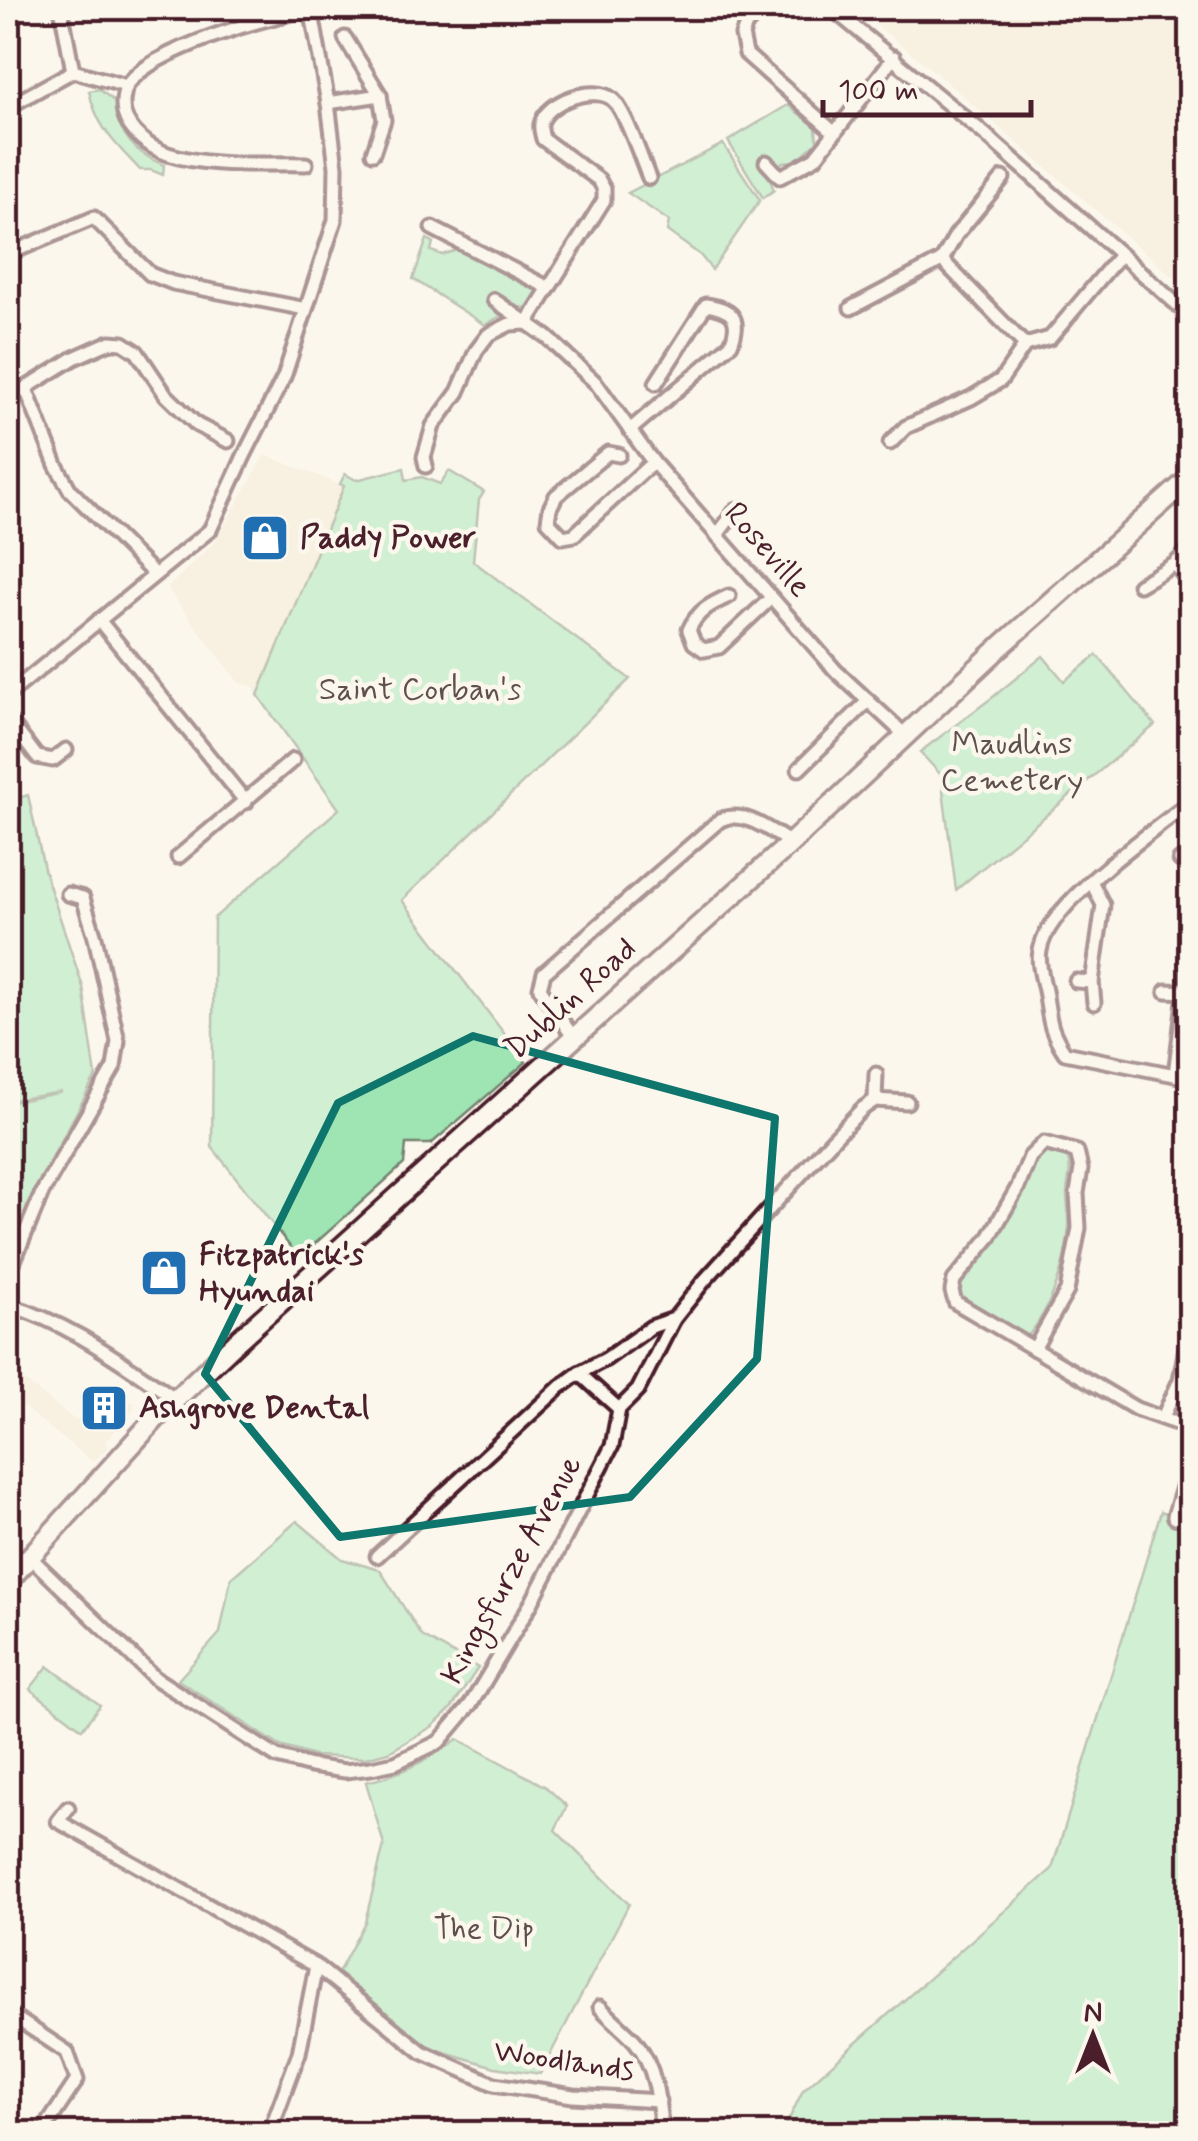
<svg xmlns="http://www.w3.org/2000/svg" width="1198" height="2141" font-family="Mynerve,sans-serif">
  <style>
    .built { fill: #f3e6d1 }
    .green { fill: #9ee5b3; stroke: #74826f; stroke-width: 2.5 }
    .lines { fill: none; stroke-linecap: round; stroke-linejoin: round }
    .minor-casing { stroke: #4a1f2b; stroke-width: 19 }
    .tertiary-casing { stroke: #4a1f2b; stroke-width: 22 }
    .secondary-casing { stroke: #4a1f2b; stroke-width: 25 }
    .minor { stroke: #fbf7ec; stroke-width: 11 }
    .tertiary { stroke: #fbf7ec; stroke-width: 15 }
    .secondary { stroke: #fbf7ec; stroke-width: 18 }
    .marked { fill: none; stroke: #0f766e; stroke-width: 8; stroke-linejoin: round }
    .labels { text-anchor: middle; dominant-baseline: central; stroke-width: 9; stroke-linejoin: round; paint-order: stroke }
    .poi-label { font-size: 32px; font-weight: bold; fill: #4a1f2b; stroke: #fbf7ec; text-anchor: start }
    .street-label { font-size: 32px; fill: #4a1f2b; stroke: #fbf7ec }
    .park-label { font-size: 32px; fill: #5f504d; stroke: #fbf7ec }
  </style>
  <rect width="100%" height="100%" fill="#fbf7ec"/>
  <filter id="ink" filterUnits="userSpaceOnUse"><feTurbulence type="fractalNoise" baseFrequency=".01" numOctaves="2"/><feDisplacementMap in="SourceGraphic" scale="20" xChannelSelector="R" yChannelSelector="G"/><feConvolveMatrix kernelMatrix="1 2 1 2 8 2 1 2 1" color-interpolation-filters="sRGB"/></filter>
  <g filter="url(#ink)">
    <g class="built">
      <path d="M855 8H1190V291L929 67Z"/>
      <path d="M265 455 344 486 258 695 252 686 239 683 167 588 216 541Z"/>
      <path d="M8 1368 76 1421 104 1389 135 1403 132 1412 105 1442 109 1446 93 1462 8 1395Z"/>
    </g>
    <g class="green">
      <path d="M99 89 115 102C118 134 134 153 164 165L163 175 151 170H140C115 143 97 128 89 91Z"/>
      <path d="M788 105 816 127 817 142 796 161 783 162 768 175 774 190 763 198 728 141Z"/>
      <path d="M723 144 760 200 712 270 700 255 667 231 669 221 628 193Z"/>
      <path d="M427 239 433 242 431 251 442 255 460 249 542 291 530 308 517 307 485 325 413 279Z"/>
      <path d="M404 468 406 480 422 477 440 484 449 471 484 492 479 500 473 561 630 679 402 900 526 1062 431 1144H406L404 1164 299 1258 212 1147 214 918 339 809 258 695 344 486 340 484 345 474 356 480Z"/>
      <path d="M1097 655 1155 725 956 890 941 775 920 752 993 697 1043 656 1064 681Z"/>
      <path d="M28 795 45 873 83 987 96 1076 38 1184 8 1255V1103L62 1092 8 1101V801Z"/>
      <path d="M1042 1152 1067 1157C1073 1170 1067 1181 1067 1195 1067 1206 1070 1216 1069 1227 1066 1263 1052 1308 1028 1336L1018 1333 958 1297V1284L1001 1227 1024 1187 1031 1162Z"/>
      <path d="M1161 1511 1190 1523V2133L782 2134 803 2090 1052 1869Z"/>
      <path d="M297 1521 342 1559 380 1570 422 1636 478 1668 451 1709 433 1726 389 1752 365 1758 314 1756 280 1746 178 1680 220 1633 231 1578Z"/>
      <path d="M48 1666 100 1705 82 1729 30 1689Z"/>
      <path d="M458 1739 546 1787 567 1806 555 1830 629 1904 540 2074 495 2067 424 2046 337 1975 365 1922 384 1845 366 1782C401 1775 430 1759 458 1739Z"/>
    </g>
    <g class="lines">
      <g class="minor-casing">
        <g id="minor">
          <path d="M61 8 73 71"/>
          <path d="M762 8 746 25 742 35 746 54 835 133"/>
          <path d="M831 8 987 136 1190 316"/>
          <path d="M328 103 380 95 345 38"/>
          <path d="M8 107 73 71 126 86"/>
          <path d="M373 153 384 120 380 95"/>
          <path d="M766 162 780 177 815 158 894 57"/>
          <path d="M306 164C261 163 211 168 168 154 150 148 129 132 124 113 122 104 123 92 128 84 154 48 268 17 312 9"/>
          <path d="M432 228 549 288"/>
          <path d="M8 254 94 218 150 274 173 283 306 309"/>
          <path d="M942 260 956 235 1003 178"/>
          <path d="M494 300 547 337 596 383 653 462 836 671 905 735"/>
          <path d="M851 308 942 260 1025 345"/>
          <path d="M26 389 56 465 70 490 154 574"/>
          <path d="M8 399 74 358 110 342 123 343 137 352 166 395 197 425 228 441"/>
          <path d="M630 430 731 344C742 318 732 309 706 305L656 383"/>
          <path d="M890 443 906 427 971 398 1001 380 1025 345 1050 338 1120 255"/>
          <path d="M619 455 608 453 556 496 550 508 548 521 563 537 574 535 653 462"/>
          <path d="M426 466 424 457 433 426 458 392 476 351 488 335 510 324 527 323 604 200V189L599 180 543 139C542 134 540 130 541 124 546 101 596 84 613 100 625 110 642 161 649 178"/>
          <path d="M717 535 736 510"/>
          <path d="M1175 564 1190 583"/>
          <path d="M1139 585 1175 564 1190 549"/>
          <path d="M729 596C711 604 697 611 689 630L694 643 704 650 719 647 771 598"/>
          <path d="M99 620 246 802"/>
          <path d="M8 695 210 530 244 456 284 377 335 220 336 167 328 103 311 8"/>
          <path d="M8 719 37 757 53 760 66 750"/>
          <path d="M799 769 868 701"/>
          <path d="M1190 802C1152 833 1047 903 1040 951 1037 964 1044 983 1046 996 1050 1023 1050 1030 1065 1053L1190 1078"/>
          <path d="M178 857 293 760"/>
          <path d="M1180 860 1190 862"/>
          <path d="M1091 881 1103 905 1092 982 1094 1003"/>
          <path d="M1076 981 1092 982"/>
          <path d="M1166 991 1185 992"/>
          <path d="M573 1037 540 988 544 973 720 820C745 809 770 831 791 843"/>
          <path d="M876 1074 875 1100 907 1102"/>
          <path d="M1175 1075 1190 952"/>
          <path d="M8 1275 42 1193 114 1067 118 1041 95 937 83 898 68 894"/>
          <path d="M8 1305C70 1323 122 1363 176 1399"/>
          <path d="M1034 1349 1067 1291 1079 1228 1077 1193 1081 1169 1077 1152 1044 1143 1030 1157 1018 1187 989 1238 954 1280 952 1291 955 1302 1136 1409 1190 1428"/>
          <path d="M579 1373 606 1359 651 1327 674 1319 704 1281 834 1138 862 1109 875 1100"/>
          <path d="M619 1409 638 1390 674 1319"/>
          <path d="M1163 1417 1180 1380 1190 1326"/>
          <path d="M30 1557 155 1678 277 1757 311 1766 345 1771 371 1768 395 1763 439 1742 471 1704 532 1602 612 1446 619 1409 579 1373 560 1387 377 1556"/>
          <path d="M68 1808 58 1821 316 1966 422 2052 494 2084 573 2096 659 2101"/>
          <path d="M600 2007C611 2019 624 2029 635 2041 656 2066 659 2102 662 2134"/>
          <path d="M8 2013 67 2052 77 2080 41 2134"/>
          <path d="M269 2134 299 2053 316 1966"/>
        </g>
      </g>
      <g class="tertiary-casing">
        <path id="tertiary" d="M1176 1516 1190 1469"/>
      </g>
      <g class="secondary-casing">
        <path id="secondary" d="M8 1581 156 1418 236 1342 791 843 1001 646 1190 478"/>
      </g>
      <use href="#minor" class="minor"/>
      <use href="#tertiary" class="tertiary"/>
      <use href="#secondary" class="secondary"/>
    </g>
  </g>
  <path d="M0 0H1198V2141H0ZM473 1036 775 1118 757 1359 630 1497 340 1537 205 1374 338 1103Z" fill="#fbf7ec" fill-opacity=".55" fill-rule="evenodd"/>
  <path class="marked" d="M473 1036 775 1118 757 1359 630 1497 340 1537 205 1374 338 1103Z"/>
  <defs>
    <g id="shop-square" transform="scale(2.5)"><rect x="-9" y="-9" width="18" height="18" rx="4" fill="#1f6fb2" stroke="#fbf7ec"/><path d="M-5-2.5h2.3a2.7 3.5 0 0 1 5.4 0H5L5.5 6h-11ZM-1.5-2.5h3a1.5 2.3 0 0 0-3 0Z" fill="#fff"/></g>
    <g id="building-square" transform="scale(2.5)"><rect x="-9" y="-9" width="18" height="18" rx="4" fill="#1f6fb2" stroke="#fbf7ec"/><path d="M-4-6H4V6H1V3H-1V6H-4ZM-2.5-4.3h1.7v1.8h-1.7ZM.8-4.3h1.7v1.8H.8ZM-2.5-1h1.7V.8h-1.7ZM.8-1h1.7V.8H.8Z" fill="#fff"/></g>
  </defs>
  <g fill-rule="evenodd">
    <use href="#shop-square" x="265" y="538"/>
    <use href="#shop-square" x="164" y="1273"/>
    <use href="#building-square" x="104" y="1408"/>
  </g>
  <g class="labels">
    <g class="poi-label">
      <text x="300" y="538">Paddy Power</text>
      <text x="199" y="1255">Fitzpatrick's<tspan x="199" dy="37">Hyundai</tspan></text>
      <text x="139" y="1408">Ashgrove Dental</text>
    </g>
    <g class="street-label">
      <text transform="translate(767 550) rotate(49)">Roseville</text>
      <text transform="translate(571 999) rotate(-42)">Dublin Road</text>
      <text transform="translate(512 1570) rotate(-61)">Kingsfurze Avenue</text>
      <text transform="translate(564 2061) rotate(8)">Woodlands</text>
    </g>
    <g class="park-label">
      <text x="420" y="690">Saint Corban's</text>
      <text x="1012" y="744">Maudlins<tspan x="1012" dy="37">Cemetery</tspan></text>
      <text x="484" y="1929">The Dip</text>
    </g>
  </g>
  <rect width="1198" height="2141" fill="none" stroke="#fbf7ec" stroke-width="40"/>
  <rect x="20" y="20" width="1158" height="2101" fill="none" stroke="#4a1f2b" stroke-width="4" filter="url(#ink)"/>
  <g transform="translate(1093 2036)" stroke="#fbf7ec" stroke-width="8" paint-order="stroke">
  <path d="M0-8L18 38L0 25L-18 38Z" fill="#4a1f2b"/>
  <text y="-15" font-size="28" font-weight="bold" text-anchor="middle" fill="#4a1f2b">N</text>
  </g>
  <path d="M823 100v15h208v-15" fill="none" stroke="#4a1f2b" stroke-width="5"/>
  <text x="838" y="100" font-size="30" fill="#4a1f2b" stroke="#fbf7ec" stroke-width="8" paint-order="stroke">100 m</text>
</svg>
